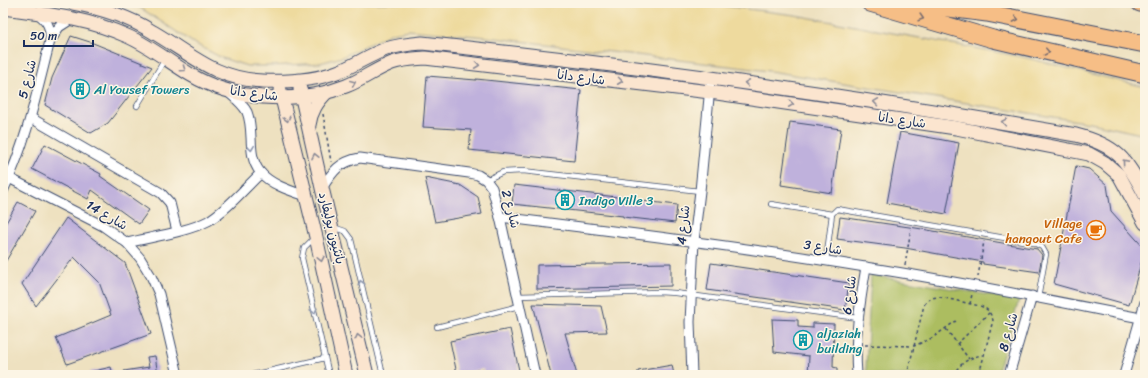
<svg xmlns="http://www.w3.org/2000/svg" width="1148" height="378" font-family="Sriracha,'Playpen Sans Arabic',sans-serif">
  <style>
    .green { fill: #acbd60; stroke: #64765f }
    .sand { fill: #eeda9e; stroke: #84847e }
    .building { fill: #bfb1dc }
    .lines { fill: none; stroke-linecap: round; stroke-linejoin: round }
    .lane-casing { stroke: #3b4a6d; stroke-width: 6 }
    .street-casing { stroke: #3b4a6d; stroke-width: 11 }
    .secondary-casing { stroke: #3b4a6d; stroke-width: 15 }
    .highway-casing { stroke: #3b4a6d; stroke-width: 19 }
    .path { stroke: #3b4a6d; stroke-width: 1.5; stroke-dasharray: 3 3; stroke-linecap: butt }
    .lane { stroke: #fff; stroke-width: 4.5 }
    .street { stroke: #fff; stroke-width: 9 }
    .secondary { stroke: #fbe5cf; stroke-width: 13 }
    .highway { stroke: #f6be86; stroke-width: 17 }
    .oneway { stroke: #7e6f70 }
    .oneway2 { stroke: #8b8a96 }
    .oneway3 { stroke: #8d97ae }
    .labels { text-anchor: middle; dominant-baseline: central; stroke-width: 3; stroke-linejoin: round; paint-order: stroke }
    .street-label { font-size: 13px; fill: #1b2f5e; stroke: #fcf5e5 }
    .culture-label { font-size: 13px; fill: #0d838f; stroke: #fcf5e5; text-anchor: start }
    .food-label { font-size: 13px; fill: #c56008; stroke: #fcf5e5; text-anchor: end }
  </style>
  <rect width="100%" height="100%" fill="#fcf5e5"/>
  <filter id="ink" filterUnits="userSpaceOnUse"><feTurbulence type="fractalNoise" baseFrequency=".025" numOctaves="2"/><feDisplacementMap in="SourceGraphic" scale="8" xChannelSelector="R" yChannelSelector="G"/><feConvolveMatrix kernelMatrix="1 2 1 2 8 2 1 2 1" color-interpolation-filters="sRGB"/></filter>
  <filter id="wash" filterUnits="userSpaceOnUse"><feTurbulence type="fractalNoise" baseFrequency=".012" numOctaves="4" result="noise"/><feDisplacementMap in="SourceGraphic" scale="16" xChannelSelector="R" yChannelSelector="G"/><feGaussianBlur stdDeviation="0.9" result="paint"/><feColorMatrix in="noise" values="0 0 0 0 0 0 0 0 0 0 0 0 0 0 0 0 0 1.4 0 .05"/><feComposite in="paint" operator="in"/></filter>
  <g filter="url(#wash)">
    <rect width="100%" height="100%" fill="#eee1c0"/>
    <path class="green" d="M871 275 1019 300 997 375H867L866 367Z"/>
    <path class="sand" d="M128 3H700L795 15 1023 57 1145 87V135L1096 124 770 71 487 37 408 30 392 33 342 57 320 63 271 66H247L222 58 192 42 139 7Z"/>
    <g id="blocks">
      <g class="building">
        <path d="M71 36 93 43 152 67 108 123 91 133 45 105 52 78Z"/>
        <path d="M427 76 476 80V79L581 90 574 161 469 150 471 130 423 127Z"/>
        <path d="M790 122 841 129 832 193 781 185Z"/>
        <path d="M900 132 959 143 946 214 887 203Z"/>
        <path d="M45 144 101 174 100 176 149 210 139 224 92 190 88 199 32 169Z"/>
        <path d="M1076 166 1089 169 1107 185 1111 211 1145 249 1129 305 1054 284Z"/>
        <path d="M425 178 460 185 478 197 482 214 435 222Z"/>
        <path d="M514 185 617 197V198L677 205 675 223 623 217V216L512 204Z"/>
        <path d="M18 202 35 211 3 266V228Z"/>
        <path d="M840 217 916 228 1037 249 1042 255 1039 272 983 264V262L905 248 837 239Z"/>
        <path d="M66 218 125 263 151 334 67 364 56 338 111 315 99 282 74 257 36 306 22 284Z"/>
        <path d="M671 263V286L537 289V265Z"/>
        <path d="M711 263 849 283 845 310 707 290Z"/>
        <path d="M533 304 601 306 607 332 565 333 577 375H551Z"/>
        <path d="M772 319 798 320V327L813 328V323L834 324 833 367 837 368V375H808L809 356 774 352Z"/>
        <path d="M510 329 520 375H484L483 369 457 374 450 341Z"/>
        <path d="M155 356 158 375H125L124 371 149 367 147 357Z"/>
        <path d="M672 365 674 375H638V371Z"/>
        <path d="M111 367 113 375H90V372Z"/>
      </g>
    </g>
  </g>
  <g filter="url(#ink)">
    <use href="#blocks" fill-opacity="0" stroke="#3b4a6d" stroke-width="1"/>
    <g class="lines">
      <g class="lane-casing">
        <g id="lane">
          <path d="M137 106 165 59"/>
          <path d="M486 180 503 172 523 171 700 191"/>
          <path d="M771 204 832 214"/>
          <path d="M333 227 345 231 351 239 383 375"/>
          <path d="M314 238 304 248 302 258 329 375"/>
          <path d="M826 261 832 214 837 209 1034 243 1042 247 1046 254 1038 298"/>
          <path d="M518 296 659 292 675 293 858 318"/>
          <path d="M437 327 519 306"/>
          <path d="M252 375 325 358"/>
        </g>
      </g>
      <g class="street-casing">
        <g id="street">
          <path d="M51 40 59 27 73 18"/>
          <path d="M228 92C235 98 243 104 247 112 255 132 246 154 260 172 271 185 291 191 306 196"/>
          <path d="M31 118 161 193 170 203 177 231"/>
          <path d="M9 178 103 226 127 243 140 258 151 276 159 294 178 375"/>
          <path d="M322 188C333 171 339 162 360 158L469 173 478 175 486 180 492 188 500 217 535 375"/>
          <path d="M3 191C26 144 37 92 50 41 51 28 48 21 37 13"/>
          <path d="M500 217C622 232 744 247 865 267 957 281 1049 300 1140 318"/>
          <path d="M127 243C151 237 187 232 208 221 227 210 245 188 261 173"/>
          <path d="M692 375 690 322 694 241 700 191 710 87"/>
          <path d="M857 375C854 338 860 303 866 267"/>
          <path d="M1009 375 1032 296"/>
          <path d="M1124 375 1145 302"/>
        </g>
      </g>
      <g class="secondary-casing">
        <g id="secondary">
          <path d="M73 3C101 8 129 17 153 32 191 54 215 79 262 81 287 82 313 81 337 72 354 66 369 55 386 49 398 45 410 44 422 43 641 66 859 97 1076 135 1116 145 1127 159 1145 195"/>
          <path d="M3 8C46 14 87 18 127 36 150 46 169 62 191 75 213 88 238 95 263 97 290 99 321 96 346 86 362 80 376 69 392 63 403 59 414 59 425 58L710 92 956 128 1089 154 1105 163 1119 175 1145 223"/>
          <path d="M300 89 322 188 367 375"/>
          <path d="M280 90 316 237 346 375"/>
          <path d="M309 125C311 111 317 102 327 92"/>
        </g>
      </g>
      <g class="highway-casing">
        <g id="highway">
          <path d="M870 3 993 39 1145 74"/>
          <path d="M909 3 987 13 1145 44"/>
          <path d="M1140 3 1145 4"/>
        </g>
      </g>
      <g class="path">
        <path d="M323 114 331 162"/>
        <path d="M905 265 911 229"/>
        <path d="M978 277 984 241"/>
        <path d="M970 304 972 294"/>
        <path d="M946 329 969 359"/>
        <path d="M957 344 990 312"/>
        <path d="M865 345 914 346 932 338 956 321"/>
        <path d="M907 375 924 305C928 299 932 297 940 297L980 306C988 309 990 312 993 320L979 375"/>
        <path d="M953 375C960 363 970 357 983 355"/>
      </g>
      <use href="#lane" class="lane"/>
      <use href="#street" class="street"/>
      <use href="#secondary" class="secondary"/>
      <use href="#highway" class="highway"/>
    </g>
    <defs><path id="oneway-chevron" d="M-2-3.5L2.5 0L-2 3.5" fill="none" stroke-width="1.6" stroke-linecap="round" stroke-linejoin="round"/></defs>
    <g class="oneway">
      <use href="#oneway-chevron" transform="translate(921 18) rotate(17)"/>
      <use href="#oneway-chevron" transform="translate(1016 19) rotate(11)"/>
      <use href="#oneway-chevron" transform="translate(1047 52) rotate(13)"/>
    </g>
    <g class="oneway2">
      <use href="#oneway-chevron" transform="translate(477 65) rotate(7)"/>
      <use href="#oneway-chevron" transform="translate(183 69) rotate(35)"/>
      <use href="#oneway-chevron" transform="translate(620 81) rotate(7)"/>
      <use href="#oneway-chevron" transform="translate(353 83) rotate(-23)"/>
      <use href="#oneway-chevron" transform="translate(747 83) rotate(-172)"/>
      <use href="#oneway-chevron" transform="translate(876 102) rotate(-172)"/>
      <use href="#oneway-chevron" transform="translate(791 104) rotate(8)"/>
      <use href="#oneway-chevron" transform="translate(287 119) rotate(76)"/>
      <use href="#oneway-chevron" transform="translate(1004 122) rotate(-170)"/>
      <use href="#oneway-chevron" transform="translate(315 156) rotate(-102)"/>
      <use href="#oneway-chevron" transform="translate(1125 162) rotate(-131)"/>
      <use href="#oneway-chevron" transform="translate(321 259) rotate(78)"/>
      <use href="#oneway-chevron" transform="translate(358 337) rotate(-103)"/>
    </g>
    <g class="oneway3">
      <use href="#oneway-chevron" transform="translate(251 148) rotate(84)"/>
      <use href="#oneway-chevron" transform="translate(361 283) rotate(-104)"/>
      <use href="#oneway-chevron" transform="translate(314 311) rotate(77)"/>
    </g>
  </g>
  <defs>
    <g id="building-ring" transform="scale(1)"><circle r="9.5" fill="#fcf5e5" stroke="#0f9aa8" stroke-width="1.5"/><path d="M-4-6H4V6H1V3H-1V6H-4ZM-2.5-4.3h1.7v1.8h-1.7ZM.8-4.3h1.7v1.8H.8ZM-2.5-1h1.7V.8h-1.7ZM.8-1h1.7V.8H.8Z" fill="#0f9aa8"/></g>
    <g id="cafe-ring" transform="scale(1)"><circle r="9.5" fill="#fcf5e5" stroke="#e8710a" stroke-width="1.5"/><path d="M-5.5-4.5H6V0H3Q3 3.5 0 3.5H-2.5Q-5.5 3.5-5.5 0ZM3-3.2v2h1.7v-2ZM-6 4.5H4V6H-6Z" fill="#e8710a"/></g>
  </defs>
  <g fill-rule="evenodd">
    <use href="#building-ring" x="80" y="89"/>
    <use href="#building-ring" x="565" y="200"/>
    <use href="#cafe-ring" x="1096" y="230"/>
    <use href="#building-ring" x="803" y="340"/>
  </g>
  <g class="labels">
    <g class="street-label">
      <text transform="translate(581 77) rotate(7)">شارع دانا</text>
      <text transform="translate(27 79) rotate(-76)">شارع 5</text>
      <text transform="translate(254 93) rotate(7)">شارع دانا</text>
      <text transform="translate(902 120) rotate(8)">شارع دانا</text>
      <text transform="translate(511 209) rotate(75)">شارع 2</text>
      <text transform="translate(107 215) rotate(31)">شارع 14</text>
      <text transform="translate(683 225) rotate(-84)">شارع 4</text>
      <text transform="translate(332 228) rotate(76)">بانثيون بوليفارد</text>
      <text transform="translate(823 247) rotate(9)">شارع 3</text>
      <text transform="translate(849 295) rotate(-82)">شارع 6</text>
      <text transform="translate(1008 332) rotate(-74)">شارع 8</text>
    </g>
    <g class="culture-label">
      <text x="94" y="89">Al Yousef Towers</text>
      <text x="579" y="200">Indigo Ville 3</text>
      <text x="817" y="333">aljaziah<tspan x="817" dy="15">building</tspan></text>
    </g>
    <g class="food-label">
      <text x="1082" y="223">Village<tspan x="1082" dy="15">hangout Cafe</tspan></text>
    </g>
  </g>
  <rect width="1148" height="378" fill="none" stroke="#fcf5e5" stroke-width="16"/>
  <path d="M24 40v6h69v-6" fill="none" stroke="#1b2f5e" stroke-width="2"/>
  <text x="30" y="40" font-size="12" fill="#1b2f5e" stroke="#fcf5e5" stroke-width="3" paint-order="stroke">50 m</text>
</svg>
